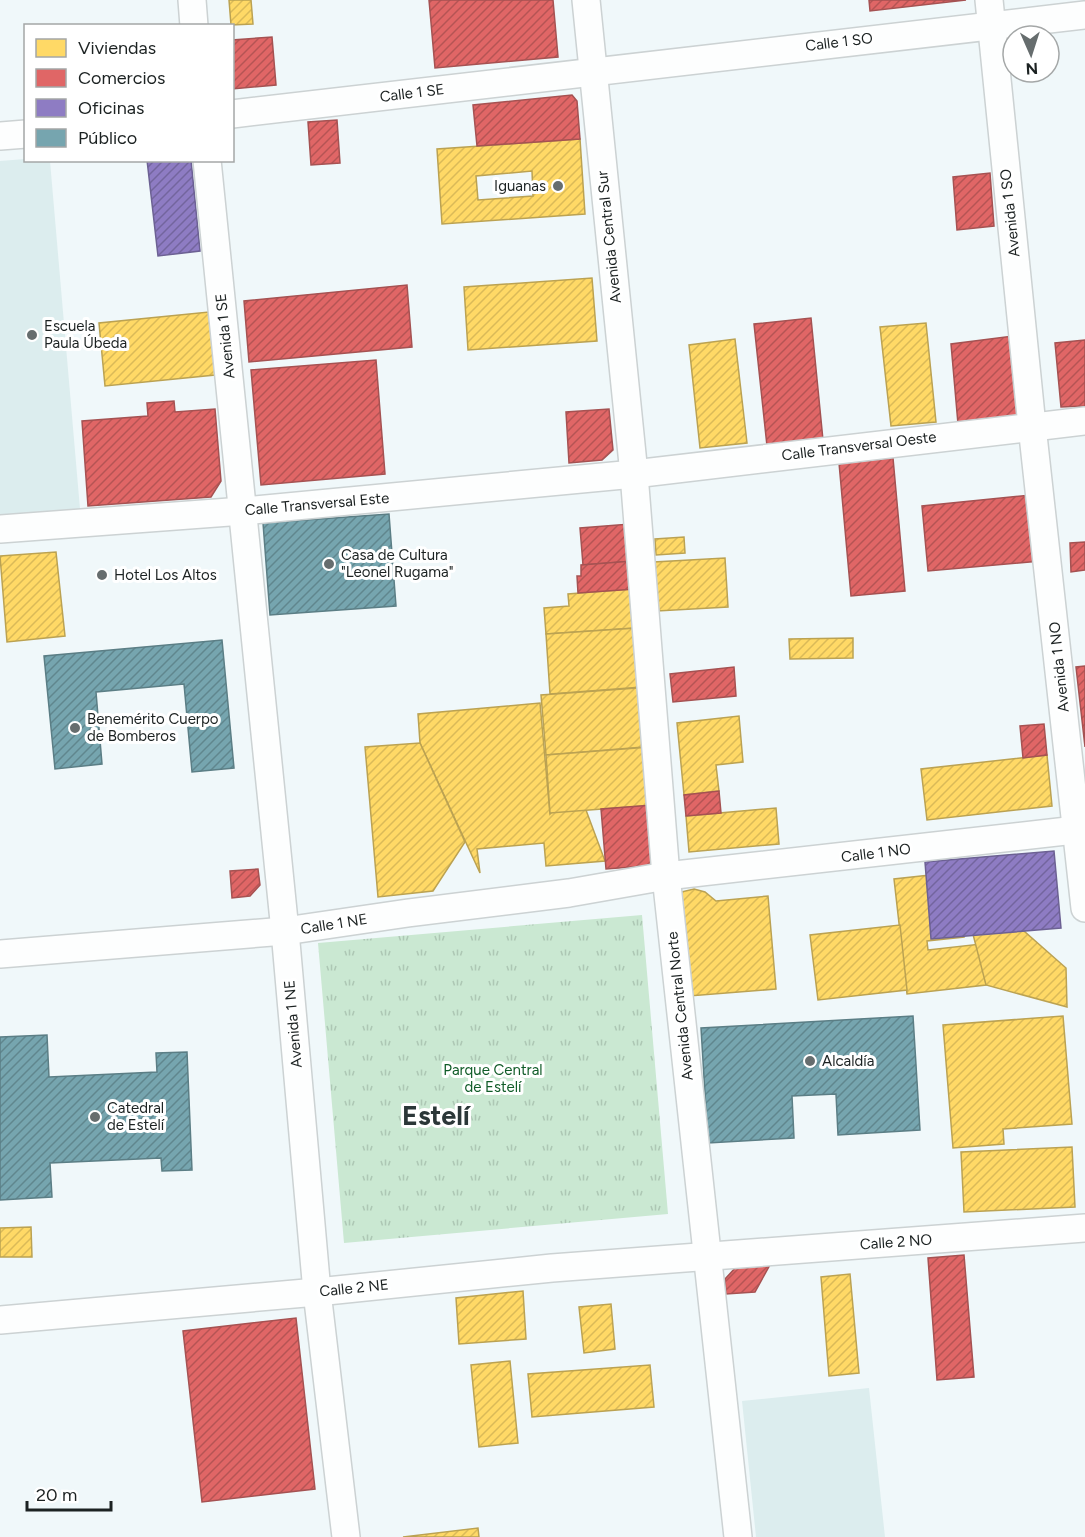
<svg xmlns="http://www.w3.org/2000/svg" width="1085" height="1537" font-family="Figtree,sans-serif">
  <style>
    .built { fill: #dcedee }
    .grass { fill: url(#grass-tufts) }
    .homes { fill: url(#homes-hatch); stroke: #bba252; stroke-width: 1.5; fill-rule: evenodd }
    .shops { fill: url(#shops-hatch); stroke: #a55252; stroke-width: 1.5 }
    .offices { fill: url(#offices-hatch); stroke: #6c6193; stroke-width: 1.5 }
    .public { fill: url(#public-hatch); stroke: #5b7e85; stroke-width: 1.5 }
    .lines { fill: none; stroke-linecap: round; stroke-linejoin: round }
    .minor-casing { stroke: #ccd2d3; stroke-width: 30 }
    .minor { stroke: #fdfefe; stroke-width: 27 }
    .poi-dot { fill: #666d6e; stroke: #fff; stroke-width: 2 }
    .labels { text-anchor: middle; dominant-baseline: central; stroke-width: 6; stroke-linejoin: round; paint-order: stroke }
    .street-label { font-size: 15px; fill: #1c2222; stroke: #fff }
    .poi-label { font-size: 15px; fill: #1c2222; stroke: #fff; text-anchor: start }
    .park-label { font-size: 15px; fill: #105c28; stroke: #fff }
    .town-label { font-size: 27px; font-weight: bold; fill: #2b3738; stroke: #fff }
  </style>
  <defs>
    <pattern id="grass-tufts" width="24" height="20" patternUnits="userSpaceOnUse" patternTransform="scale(1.5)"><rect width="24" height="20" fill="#cae8d2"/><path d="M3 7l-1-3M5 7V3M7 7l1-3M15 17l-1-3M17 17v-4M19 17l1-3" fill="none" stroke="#adc7b4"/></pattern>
    <pattern id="homes-hatch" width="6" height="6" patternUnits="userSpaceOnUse" patternTransform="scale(1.5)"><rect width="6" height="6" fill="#ffd966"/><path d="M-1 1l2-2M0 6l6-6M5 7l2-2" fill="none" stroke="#daba58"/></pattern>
    <pattern id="shops-hatch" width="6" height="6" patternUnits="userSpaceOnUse" patternTransform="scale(1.5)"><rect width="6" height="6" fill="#e06666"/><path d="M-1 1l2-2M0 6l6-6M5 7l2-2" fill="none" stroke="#b55454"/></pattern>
    <pattern id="offices-hatch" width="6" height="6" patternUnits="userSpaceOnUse" patternTransform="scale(1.5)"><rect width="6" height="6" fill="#8e7cc3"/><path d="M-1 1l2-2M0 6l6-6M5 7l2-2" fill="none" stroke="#73659e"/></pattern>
    <pattern id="public-hatch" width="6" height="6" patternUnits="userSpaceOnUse" patternTransform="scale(1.5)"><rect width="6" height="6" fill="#76a5af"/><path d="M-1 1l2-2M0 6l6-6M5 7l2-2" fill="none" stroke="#60868e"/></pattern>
  </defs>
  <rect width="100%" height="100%" fill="#f0f8fa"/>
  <g class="built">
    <path d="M25 159 26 160 50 161 80 509 0 516V161Z"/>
    <path d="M869 1388 885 1537H756L742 1401Z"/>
  </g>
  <path class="grass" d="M642 915 668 1214 344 1243 318 943Z"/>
  <g class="homes">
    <path d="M229 0H251L253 24 231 25Z"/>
    <path d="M580 139 585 214 442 224 437 149ZM532 171 533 196 478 200 476 176Z"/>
    <path d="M592 278 597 341 468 350 464 287Z"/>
    <path d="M209 312 215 375 105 386 99 323Z"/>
    <path d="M926 323 936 422 891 426 880 327Z"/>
    <path d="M735 339 747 443 700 448 689 345Z"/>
    <path d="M684 537 685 553 656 555 655 539Z"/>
    <path d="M56 552 65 636 7 642 0 556Z"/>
    <path d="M725 558 728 607 657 611 654 562Z"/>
    <path d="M631 589 634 628 546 634 544 608 569 606 568 594Z"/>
    <path d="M637 628 642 687 550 694 546 634Z"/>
    <path d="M853 638V658L790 659 789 639Z"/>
    <path d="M651 687 656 746 546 755 541 695Z"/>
    <path d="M540 703 550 814 577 786 605 861 546 866 544 843 477 849 480 873 420 743 418 714Z"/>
    <path d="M739 716 743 762 716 765 719 791 684 795 677 723Z"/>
    <path d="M420 743 465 842 433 891 378 897 365 747Z"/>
    <path d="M650 747 655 805 550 813 546 755Z"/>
    <path d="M1047 755 1052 806 927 820 921 769Z"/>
    <path d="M776 808 779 844 689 852 686 816Z"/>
    <path d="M957 872 964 937 927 941 928 950 981 944 986 985 907 994 894 879Z"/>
    <path d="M957 872 1066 968 1067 1007 986 985Z"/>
    <path d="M694 889 705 892 716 901 768 896 776 989 689 996 677 893Z"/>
    <path d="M900 925 907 990 818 1000 810 935Z"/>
    <path d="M1063 1016 1072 1124 1003 1129 1004 1144 953 1148 943 1025Z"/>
    <path d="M1072 1147 1075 1207 964 1212 961 1152Z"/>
    <path d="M31 1227 32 1257H0V1228Z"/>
    <path d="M850 1274 859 1373 829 1376 821 1277Z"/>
    <path d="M523 1291 526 1339 459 1344 456 1298Z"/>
    <path d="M611 1304 615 1349 584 1353 579 1307Z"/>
    <path d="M510 1361 518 1443 479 1447 471 1365Z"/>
    <path d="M650 1365 654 1407 532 1417 528 1374Z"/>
    <path d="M478 1528 479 1537H403Z"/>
  </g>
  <g class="shops">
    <path d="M429 0H553L558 57 435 68Z"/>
    <path d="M869 0H966L870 11Z"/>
    <path d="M272 37 276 85 232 89V40Z"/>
    <path d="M572 95 577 101 580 139 477 146 473 105Z"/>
    <path d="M337 120 340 163 311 165 308 122Z"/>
    <path d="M990 173 994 226 957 230 953 177Z"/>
    <path d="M407 285 412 347 249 362 244 301Z"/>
    <path d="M811 318 823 440 767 446 754 324Z"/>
    <path d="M1013 336 1021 418 958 424 951 344Z"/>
    <path d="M1085 340V406L1061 407 1055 343Z"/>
    <path d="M376 360 385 474 261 485 251 370Z"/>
    <path d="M174 401 175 412 215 409 221 481 211 497 88 506 82 421 148 416 147 403Z"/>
    <path d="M609 409 613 450 602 460 569 463 566 412Z"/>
    <path d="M893 458 905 591 851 596 839 463Z"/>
    <path d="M1031 495 1040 561 928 571 922 506Z"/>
    <path d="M630 524 633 561 583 565 580 528Z"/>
    <path d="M1085 542V570L1071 572 1070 543Z"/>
    <path d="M633 561 635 589 578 593 577 576H581V565Z"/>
    <path d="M1085 666V747L1076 667Z"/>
    <path d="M734 667 736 696 673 702 670 674Z"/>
    <path d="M1044 724 1047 755 1023 758 1020 726Z"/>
    <path d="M719 791 721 813 686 816 684 795Z"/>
    <path d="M666 804 671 864 606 869 601 809Z"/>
    <path d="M258 869 260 885 250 896 232 898 230 871Z"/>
    <path d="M964 1255 974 1377 937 1380 928 1258Z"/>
    <path d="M771 1263 755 1292 726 1294 725 1279 737 1266Z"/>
    <path d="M296 1318 315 1489 202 1502 183 1331Z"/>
  </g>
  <g class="offices">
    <path d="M147 160H191L200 251 158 256Z"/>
    <path d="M1054 851 1061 928 931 939 925 862Z"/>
  </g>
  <g class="public">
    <path d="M389 514 396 606 270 615 263 523Z"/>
    <path d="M222 640 234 768 192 772 184 684 96 692 102 764 55 769 44 656Z"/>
    <path d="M913 1016 920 1130 838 1135 836 1094 792 1096 794 1138 708 1143 701 1028Z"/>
    <path d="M47 1035 49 1077 157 1072 156 1053 187 1052 192 1170 162 1171 161 1158 50 1163 52 1197 0 1200V1037Z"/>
  </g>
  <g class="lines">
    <g class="minor-casing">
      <g id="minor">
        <path d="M192 0 194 26"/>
        <path d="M586 0 634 474 666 876 738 1537"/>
        <path d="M989 0 1032 426 1085 908"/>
        <path d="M232 114 1085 15"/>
        <path d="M0 136 26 134"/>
        <path d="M207 160 285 931 317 1292 346 1537"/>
        <path d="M0 529 243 511 634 474 1085 421"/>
        <path d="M0 954 285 931 408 913 569 893 666 876 1085 829"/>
        <path d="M0 1320 317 1292 552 1268 1085 1228"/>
      </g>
    </g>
    <use href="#minor" class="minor"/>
  </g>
  <g class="poi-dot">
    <circle cx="558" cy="186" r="6"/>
    <circle cx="32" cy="335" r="6"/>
    <circle cx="329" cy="564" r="6"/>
    <circle cx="102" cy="575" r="6"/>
    <circle cx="75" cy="728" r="6"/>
    <circle cx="810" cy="1061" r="6"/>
    <circle cx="95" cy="1117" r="6"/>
  </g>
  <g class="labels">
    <g class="street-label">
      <text transform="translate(839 42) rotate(-7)">Calle 1 SO</text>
      <text transform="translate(412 93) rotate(-7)">Calle 1 SE</text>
      <text transform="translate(1010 213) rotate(-96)">Avenida 1 SO</text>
      <text transform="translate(609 237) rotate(-96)">Avenida Central Sur</text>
      <text transform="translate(225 336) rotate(-96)">Avenida 1 SE</text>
      <text transform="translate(859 446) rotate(-7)">Calle Transversal Oeste</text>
      <text transform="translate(317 504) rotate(-5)">Calle Transversal Este</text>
      <text transform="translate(1059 667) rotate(-96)">Avenida 1 NO</text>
      <text transform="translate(876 853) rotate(-7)">Calle 1 NO</text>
      <text transform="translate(334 924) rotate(-9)">Calle 1 NE</text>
      <text transform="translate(680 1006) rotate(-96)">Avenida Central Norte</text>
      <text transform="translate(293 1024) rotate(-95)">Avenida 1 NE</text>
      <text transform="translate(896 1242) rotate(-4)">Calle 2 NO</text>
      <text transform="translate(354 1288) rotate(-6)">Calle 2 NE</text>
    </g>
    <g class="poi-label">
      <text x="546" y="186" text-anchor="end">Iguanas</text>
      <text x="44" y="326">Escuela<tspan x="44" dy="17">Paula Úbeda</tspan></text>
      <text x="341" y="555">Casa de Cultura<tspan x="341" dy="17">"Leonel Rugama"</tspan></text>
      <text x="114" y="575">Hotel Los Altos</text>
      <text x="87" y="719">Benemérito Cuerpo<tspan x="87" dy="17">de Bomberos</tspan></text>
      <text x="822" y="1061">Alcaldía</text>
      <text x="107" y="1108">Catedral<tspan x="107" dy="17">de Estelí</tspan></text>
    </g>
    <g class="park-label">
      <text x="493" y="1070">Parque Central<tspan x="493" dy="17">de Estelí</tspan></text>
    </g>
    <g class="town-label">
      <text x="436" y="1115">Estelí</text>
    </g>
  </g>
  <rect x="24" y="24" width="210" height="138" fill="#ffffff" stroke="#a4a7a7" stroke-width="1.5"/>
  <rect x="36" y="39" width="30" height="18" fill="#ffd966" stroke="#a4a7a7" stroke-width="1.5"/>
  <text x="78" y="54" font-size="18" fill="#1c2222">Viviendas</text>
  <rect x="36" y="69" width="30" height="18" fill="#e06666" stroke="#a4a7a7" stroke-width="1.5"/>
  <text x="78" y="84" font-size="18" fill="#1c2222">Comercios</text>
  <rect x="36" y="99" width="30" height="18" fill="#8e7cc3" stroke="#a4a7a7" stroke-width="1.5"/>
  <text x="78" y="114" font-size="18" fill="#1c2222">Oficinas</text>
  <rect x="36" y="129" width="30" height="18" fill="#76a5af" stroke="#a4a7a7" stroke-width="1.5"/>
  <text x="78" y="144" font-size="18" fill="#1c2222">Público</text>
  <g transform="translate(1031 54) rotate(177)"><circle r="28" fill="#ffffff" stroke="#a4a7a7" stroke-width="1.5"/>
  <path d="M0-4.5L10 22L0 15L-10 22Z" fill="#666d6e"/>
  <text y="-9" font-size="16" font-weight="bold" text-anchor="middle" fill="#1c2222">N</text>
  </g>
  <path d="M27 1501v9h84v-9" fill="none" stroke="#1c2222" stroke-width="3"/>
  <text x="36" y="1501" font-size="18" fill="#1c2222" stroke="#ffffff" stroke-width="4.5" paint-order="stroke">20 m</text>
</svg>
